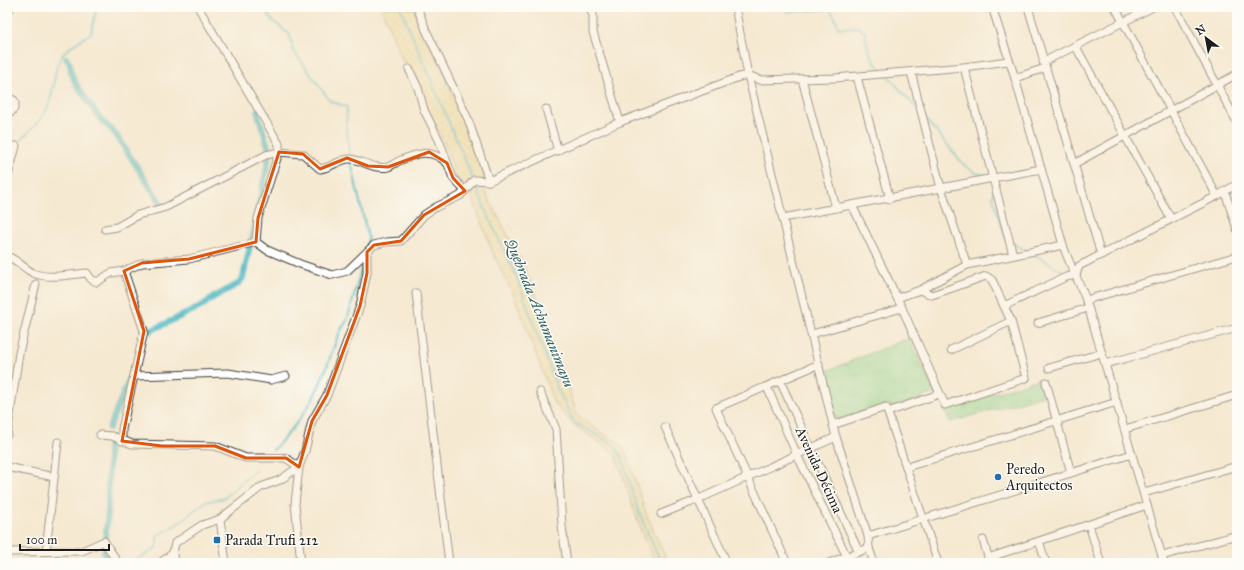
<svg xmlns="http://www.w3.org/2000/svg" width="1244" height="570" font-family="'IM FELL Great Primer',serif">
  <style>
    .sand { fill: url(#sand-dots); stroke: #857b5d }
    .park { fill: url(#park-tufts); stroke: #547856 }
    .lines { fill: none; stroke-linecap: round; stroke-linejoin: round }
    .stream { stroke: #45b4bd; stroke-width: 2 }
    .canal { stroke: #45b4bd; stroke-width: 6 }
    .minor-casing { stroke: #3d3b37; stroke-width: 9 }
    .minor { stroke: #fff; stroke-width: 7 }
    .marked { fill: none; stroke: #de560d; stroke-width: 3; stroke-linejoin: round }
    .poi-dot { fill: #1f6fb2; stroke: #fdfcf7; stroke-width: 1.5 }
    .labels { text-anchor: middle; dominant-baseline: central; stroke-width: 3; stroke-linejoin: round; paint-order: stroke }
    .poi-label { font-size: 14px; fill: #1c1c1c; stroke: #fdfcf7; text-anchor: start }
    .street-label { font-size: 14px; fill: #1c1c1c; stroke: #fdfcf7 }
    .water-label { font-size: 15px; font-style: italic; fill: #2e6064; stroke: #fdfcf7 }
  </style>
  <defs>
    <pattern id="sand-dots" width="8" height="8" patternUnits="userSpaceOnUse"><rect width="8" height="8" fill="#eeda9e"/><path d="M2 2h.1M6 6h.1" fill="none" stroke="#ccba88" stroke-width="1.8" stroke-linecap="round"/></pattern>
    <pattern id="park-tufts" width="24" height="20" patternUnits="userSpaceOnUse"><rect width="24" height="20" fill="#8cd591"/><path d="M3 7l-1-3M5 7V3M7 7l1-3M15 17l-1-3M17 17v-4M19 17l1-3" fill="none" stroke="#78b67c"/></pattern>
  </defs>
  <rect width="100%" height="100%" fill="#fdfcf7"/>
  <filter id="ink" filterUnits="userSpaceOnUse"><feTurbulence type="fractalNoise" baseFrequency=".025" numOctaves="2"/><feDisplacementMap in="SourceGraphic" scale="8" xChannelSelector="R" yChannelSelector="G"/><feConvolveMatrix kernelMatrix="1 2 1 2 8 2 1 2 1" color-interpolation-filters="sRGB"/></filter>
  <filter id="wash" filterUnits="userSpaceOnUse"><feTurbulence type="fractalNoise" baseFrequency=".012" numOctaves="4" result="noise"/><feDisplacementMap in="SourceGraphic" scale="16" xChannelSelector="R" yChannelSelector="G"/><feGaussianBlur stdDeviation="0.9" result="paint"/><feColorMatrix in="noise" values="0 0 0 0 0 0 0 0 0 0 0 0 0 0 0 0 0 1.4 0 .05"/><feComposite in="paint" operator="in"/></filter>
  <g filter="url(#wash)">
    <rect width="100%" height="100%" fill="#f5e9d2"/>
    <path class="sand" d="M381 7H413L465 121 485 177 483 188 521 260 537 298 554 355 566 381 577 415 593 427 620 444 626 453 646 513 668 563H655L643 536 615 453 574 425 554 403 515 298 493 253 471 194 456 175 442 138 426 108 411 67 404 64Z"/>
    <g class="park">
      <path d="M909 338 935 393 891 408 889 404 836 420 824 372Z"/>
      <path d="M1040 379 1045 395 950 422 943 409Z"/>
    </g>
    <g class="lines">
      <g class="stream">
        <path d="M263 7 271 19 290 35 293 50 330 101 347 107 346 126 350 157"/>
        <path d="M400 7 473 179"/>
        <path d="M785 7 787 12 829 9 835 17 838 28 858 27 865 33C866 47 873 63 883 72"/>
        <path d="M888 76 918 110"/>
        <path d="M925 118 964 165 976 173 989 176"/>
        <path d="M17 145C27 131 43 121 49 104 55 88 53 67 64 53 70 45 83 39 91 33L97 7"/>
        <path d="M7 158 12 152"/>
        <path d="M351 162 368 238 366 249"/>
        <path d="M475 183 484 207 517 278 557 388 574 422 614 445 622 458 638 510 661 563"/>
        <path d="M993 191V198L1006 240"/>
        <path d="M1011 243 1027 251"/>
        <path d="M1033 254 1066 273"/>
        <path d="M273 450C297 425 311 407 324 374 331 358 336 334 347 321L364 259"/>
        <path d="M125 563 144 556 157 547V536L176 525 205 502 224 498 255 470"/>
      </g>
      <g class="canal">
        <path d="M66 58 70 64 71 73 76 84 101 120 114 132 162 205"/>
        <path d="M142 338 148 332 200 307 214 297 238 284 243 278 270 153 257 111"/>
        <path d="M109 428 134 366"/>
        <path d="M109 563 104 552 108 512 109 446"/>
      </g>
    </g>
  </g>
  <g filter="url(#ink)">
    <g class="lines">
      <g class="minor-casing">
        <g id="minor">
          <path d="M198 7 279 144V152L258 218 256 242"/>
          <path d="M417 7 426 30 468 119 489 181"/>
          <path d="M589 7 593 15V32L620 122"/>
          <path d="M735 7 748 75 836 437 868 536 869 548 874 563"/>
          <path d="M992 7 1015 78 1063 245C1069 264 1079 281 1086 300L1164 563"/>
          <path d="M1028 7 1101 255"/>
          <path d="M1115 7 1217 196"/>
          <path d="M1175 7 1237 122"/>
          <path d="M1236 7 1237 9"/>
          <path d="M7 12 11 7"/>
          <path d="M1076 47 1171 219"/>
          <path d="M1043 62 1153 7"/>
          <path d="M964 67 1013 255"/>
          <path d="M409 69 418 88 424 110 439 140 453 178 465 191"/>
          <path d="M911 72 941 188 967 265"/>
          <path d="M857 77 890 199"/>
          <path d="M1015 78 1045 68"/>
          <path d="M802 79 836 208"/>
          <path d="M7 98 14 100C17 108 13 110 7 116"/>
          <path d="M546 109 558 151"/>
          <path d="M7 146H16L7 179"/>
          <path d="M1074 164 1237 74"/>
          <path d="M1225 192 1237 229"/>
          <path d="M852 205 902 308 945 405 1026 378 1011 321 992 280 986 276 932 295 920 290 897 298"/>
          <path d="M783 218 1041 169"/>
          <path d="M105 229 117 227 138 215 166 207 266 155 279 152 303 154 320 169C330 168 341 159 349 159 359 158 372 170 388 167 391 166 395 163 399 161 417 153 431 148 447 163"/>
          <path d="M7 256C17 260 24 268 33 273 49 280 71 274 87 273L91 279 97 282 111 273 124 271 142 263 189 259 256 242 267 250 300 264 332 275 347 271 374 245 386 242 401 241 424 215 436 207 460 196 474 180 489 181 620 122 739 77 748 75 760 80 835 78 964 67 1008 61"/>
          <path d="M1076 275 1079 266 1217 196 1237 184"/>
          <path d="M920 290 967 265 1063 245"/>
          <path d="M416 293 449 563"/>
          <path d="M1086 300 1237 256"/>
          <path d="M1004 306 1066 277 1076 275"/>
          <path d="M1038 323 1088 308"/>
          <path d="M812 334 902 308"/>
          <path d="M951 350 1011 321"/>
          <path d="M1105 364 1237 328"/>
          <path d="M1049 368 1102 353"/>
          <path d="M134 376 228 373 271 380 286 376"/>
          <path d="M780 381 859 552"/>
          <path d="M1046 382 1071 473"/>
          <path d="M767 387 797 455 850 563"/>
          <path d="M540 392 556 429 562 526 567 563"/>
          <path d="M888 412 939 394"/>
          <path d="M833 425 886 407 938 563"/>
          <path d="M665 427 727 563"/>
          <path d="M1125 429 1237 395"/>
          <path d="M7 435 19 353 36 284"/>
          <path d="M100 435 112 436 132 444 215 446 246 458H286L299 467 280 480 261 487 220 519 202 525 175 543 173 553 160 563"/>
          <path d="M122 441V429L144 331 124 271"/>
          <path d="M7 467 54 477"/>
          <path d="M907 467 1117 402"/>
          <path d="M1144 493 1237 466"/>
          <path d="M661 514 699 499 836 437"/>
          <path d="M220 519 226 563"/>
          <path d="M1089 525 1101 563"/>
          <path d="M868 536 1132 454"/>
          <path d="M983 540 990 563"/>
          <path d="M1039 541 1046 563"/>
          <path d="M46 551 58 442"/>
          <path d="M7 552 82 551 104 541 118 563"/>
          <path d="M173 553 174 563"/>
          <path d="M1162 556 1237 535"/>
          <path d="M988 558 1147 505"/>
          <path d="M301 563 295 504 299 467 305 451 312 421 327 395 360 306 367 273V252"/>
          <path d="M787 563 716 408 819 364"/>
          <path d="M829 563 869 548"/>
        </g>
      </g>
      <use href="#minor" class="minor"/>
    </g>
  </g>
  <path d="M0 0H1244V570H0ZM279 152 303 154 320 169 347 158 368 166 388 167 429 152 447 163 453 178 465 191 424 215 401 241 374 245 367 252V273L360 306 327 395 312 421 299 467 286 458H246L215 446H162L122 441 144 331 124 271 142 263 189 259 256 242 258 218Z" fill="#f5e9d2" fill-opacity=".55" fill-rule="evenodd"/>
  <path class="marked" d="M279 152 303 154 320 169 347 158 368 166 388 167 429 152 447 163 453 178 465 191 424 215 401 241 374 245 367 252V273L360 306 327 395 312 421 299 467 286 458H246L215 446H162L122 441 144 331 124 271 142 263 189 259 256 242 258 218Z"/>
  <g class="poi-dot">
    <circle cx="998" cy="477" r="4"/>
    <rect x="213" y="536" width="8" height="8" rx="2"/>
  </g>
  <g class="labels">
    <g class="poi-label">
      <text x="1006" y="469">Peredo<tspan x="1006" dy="16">Arquitectos</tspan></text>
      <text x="225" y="540">Parada Trufi 212</text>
    </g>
    <g class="street-label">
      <text transform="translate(819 470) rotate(65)">Avenida Décima</text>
    </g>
    <g class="water-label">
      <text transform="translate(540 313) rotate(68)">Quebrada Achumanimayu</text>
    </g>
  </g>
  <rect width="1244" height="570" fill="none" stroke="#fdfcf7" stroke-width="24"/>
  <g transform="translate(1206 38) rotate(328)" stroke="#fdfcf7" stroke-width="3" paint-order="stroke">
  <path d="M0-3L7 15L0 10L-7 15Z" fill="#1c1c1c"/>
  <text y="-6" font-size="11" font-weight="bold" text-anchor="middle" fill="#1c1c1c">N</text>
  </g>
  <path d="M20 544v6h89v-6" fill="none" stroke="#1c1c1c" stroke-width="2"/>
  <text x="26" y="544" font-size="12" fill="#1c1c1c" stroke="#fdfcf7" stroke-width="3" paint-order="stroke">100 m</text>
</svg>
